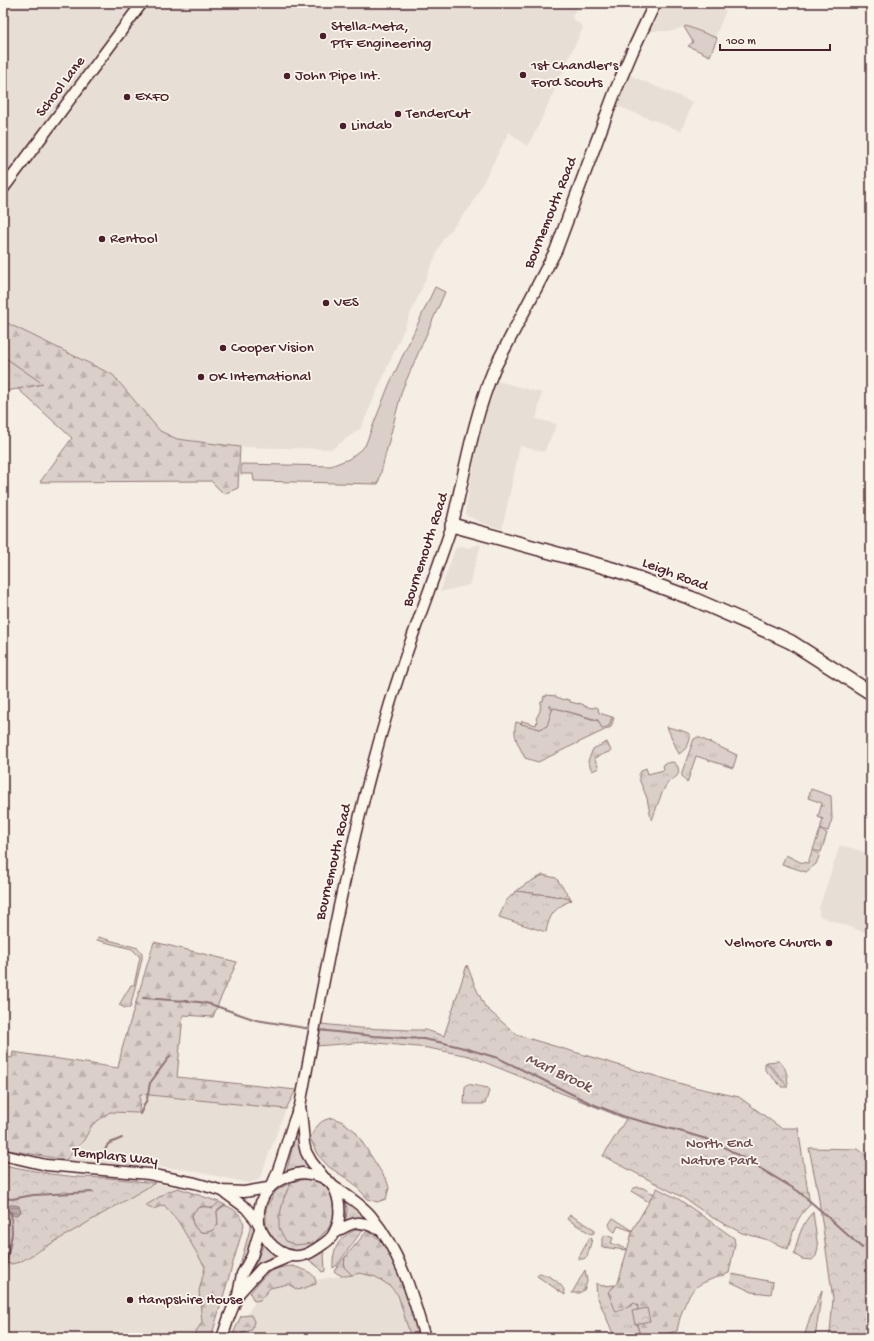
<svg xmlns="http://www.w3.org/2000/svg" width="874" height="1341" font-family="'Gochi Hand',sans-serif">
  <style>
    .built { fill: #e7dfd6 }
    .grass { fill: url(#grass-tufts); stroke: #92787a }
    .forest { fill: url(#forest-firs); stroke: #92787a }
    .park { fill: url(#park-crowns); stroke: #92787a }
    .garden { fill: #dbd0c9; stroke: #92787a }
    .water { fill: url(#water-rules); stroke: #8d7174 }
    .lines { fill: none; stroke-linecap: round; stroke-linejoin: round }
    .stream { stroke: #8d7174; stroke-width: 2 }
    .tertiary-casing { stroke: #4a1f2b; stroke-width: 13 }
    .secondary-casing { stroke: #4a1f2b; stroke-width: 14 }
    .primary-casing { stroke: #4a1f2b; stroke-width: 16 }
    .tertiary { stroke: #fbf7ec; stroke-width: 10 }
    .secondary { stroke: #fbf7ec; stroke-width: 11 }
    .primary { stroke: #fbf7ec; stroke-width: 13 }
    .poi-dot { fill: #4a1f2b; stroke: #fbf7ec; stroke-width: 1.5 }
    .labels { text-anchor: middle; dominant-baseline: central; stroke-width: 3.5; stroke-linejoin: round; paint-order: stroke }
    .poi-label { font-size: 15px; fill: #4a1f2b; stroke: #fbf7ec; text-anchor: start }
    .street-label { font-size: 15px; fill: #4a1f2b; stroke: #fbf7ec }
    .park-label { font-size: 15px; fill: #6e4b52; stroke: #fbf7ec }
    .water-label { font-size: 16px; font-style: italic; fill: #714f56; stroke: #fbf7ec }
  </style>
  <defs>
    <pattern id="grass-tufts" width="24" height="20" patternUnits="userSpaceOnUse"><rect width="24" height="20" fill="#dbd0c9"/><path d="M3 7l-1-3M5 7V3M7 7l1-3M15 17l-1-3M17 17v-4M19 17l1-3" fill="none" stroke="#bdb2ad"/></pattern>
    <pattern id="forest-firs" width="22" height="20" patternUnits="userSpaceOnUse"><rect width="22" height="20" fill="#dbd0c9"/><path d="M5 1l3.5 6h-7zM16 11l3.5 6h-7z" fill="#bdb2ad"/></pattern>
    <pattern id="park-crowns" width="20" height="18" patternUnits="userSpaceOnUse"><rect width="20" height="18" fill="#dbd0c9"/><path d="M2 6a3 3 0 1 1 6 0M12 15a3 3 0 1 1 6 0" fill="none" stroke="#bdb2ad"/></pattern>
    <pattern id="water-rules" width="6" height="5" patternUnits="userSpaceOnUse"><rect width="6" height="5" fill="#baa7a5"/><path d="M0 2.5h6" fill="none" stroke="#998787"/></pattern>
  </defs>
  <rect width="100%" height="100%" fill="#f4eee4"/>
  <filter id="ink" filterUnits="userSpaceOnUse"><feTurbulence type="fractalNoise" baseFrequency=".025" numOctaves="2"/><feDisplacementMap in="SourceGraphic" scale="8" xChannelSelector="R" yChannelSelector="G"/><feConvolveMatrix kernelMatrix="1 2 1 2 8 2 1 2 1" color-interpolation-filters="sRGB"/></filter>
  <g filter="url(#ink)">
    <g class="built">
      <path d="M3 3H580L572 16 573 19 583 27 536 131 527 146 509 132 471 206 443 239 361 428 332 449 240 447 177 439 161 432 113 375 3 321Z"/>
      <path d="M662 3H705L726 11 715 37 686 26 673 31H648Z"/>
      <path d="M629 75 693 102 681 131 617 106Z"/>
      <path d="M494 380 542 393 536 419 557 424 544 452 520 446 502 529 482 523 466 515V507L484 405Z"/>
      <path d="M481 544 469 585 440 592 455 549 462 546 467 548Z"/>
      <path d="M840 845 871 854V932L861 931 822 917 819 915V908Z"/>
      <path d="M140 1094 286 1109 259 1180 248 1183 184 1169 66 1160 84 1140 92 1125 110 1112 139 1113Z"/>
      <path d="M3 1165 51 1174 77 1177 109 1178 155 1183 178 1188 219 1202 233 1209 242 1218 244 1225 211 1338H3Z"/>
      <path d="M386 1269 396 1285 413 1338H231L261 1293 276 1286Z"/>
    </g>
    <g class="grass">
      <path d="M3 356 44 384 7 391 3 396Z"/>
      <path d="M555 708 598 721 609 726 612 717 614 718 611 727 538 762 525 758C519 745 512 737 516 722L540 729 546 726 551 710Z"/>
      <path d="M667 727 680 730 690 734C691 743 686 749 679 754Z"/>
      <path d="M698 737 737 755 733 768 696 756 687 783 682 776V772L694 739Z"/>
      <path d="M607 742 611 751 594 758 599 768 592 771 588 761 593 749Z"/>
      <path d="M672 762 675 763 678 767C681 779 672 777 667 784 661 792 656 810 652 820L651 819 647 798 639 779V774L642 770 646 768 648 774 664 770 663 764Z"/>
      <path d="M811 789 831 796 832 819 828 831 820 829 823 819 818 817 822 803 808 798Z"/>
      <path d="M820 830 827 833 821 852 813 850Z"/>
      <path d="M812 851 820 854 816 864 806 872 782 864 786 855 800 862 808 863Z"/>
      <path d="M543 875 556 878 572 900 559 896 556 897 555 896 516 891 526 884Z"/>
      <path d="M98 937 138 948 142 953V959L130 1008H125L119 1005 131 985H134L140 957 132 949 97 940Z"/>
      <path d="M778 1061C787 1067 787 1075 788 1085L767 1062Z"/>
      <path d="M765 1062 788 1087H782L765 1070Z"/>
      <path d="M299 1122 312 1169 303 1168 286 1173Z"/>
      <path d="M291 1182 284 1198 336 1213V1222L326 1239 310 1251 295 1253 278 1245 266 1227V1208L276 1191Z"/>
      <path d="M638 1187 643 1188 654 1194 649 1202 631 1191 634 1188Z"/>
      <path d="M345 1199 370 1220 353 1218 346 1221 347 1209Z"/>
      <path d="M219 1202 225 1205 217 1211 218 1225C216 1226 214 1230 211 1231 193 1239 184 1211 201 1207 204 1206 210 1207 213 1208Z"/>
      <path d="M813 1212 818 1248 816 1256 812 1260 802 1259 794 1254C798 1239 801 1224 813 1212Z"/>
      <path d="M570 1215 594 1229V1233L591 1234 567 1219Z"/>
      <path d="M613 1218 632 1230V1231L618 1226 615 1232C611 1230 610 1228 609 1224Z"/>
      <path d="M252 1222 256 1233 227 1311Z"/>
      <path d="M358 1229H363L337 1265 333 1268C332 1249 339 1236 358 1229Z"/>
      <path d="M606 1235 613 1238 611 1243 627 1249 626 1250 602 1247V1238Z"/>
      <path d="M590 1237 592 1239 587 1257 583 1259H578Z"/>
      <path d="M264 1241 280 1257 250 1276 263 1246Z"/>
      <path d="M323 1252 324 1253 325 1271 322 1272 317 1266 309 1260Z"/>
      <path d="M345 1257 344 1267 352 1275C344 1277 340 1276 334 1271Z"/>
      <path d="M585 1270 587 1282 584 1290 579 1293H572Z"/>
      <path d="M539 1273C549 1275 565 1284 565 1295L537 1276Z"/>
      <path d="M732 1274 773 1282 771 1294 752 1292 731 1282Z"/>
      <path d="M596 1283 602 1286 615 1285 608 1292 628 1307 634 1303 638 1307 636 1320 639 1332 650 1338H615L597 1296Z"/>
      <path d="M822 1290 816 1331 814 1338H804L810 1317Z"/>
    </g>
    <g class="forest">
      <path d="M3 321 113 375 160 431 177 439 240 447 238 488 224 494 211 481 40 482 72 438 18 389 43 384 3 356Z"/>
      <path d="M154 942 237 962 218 1004 213 1017 183 1015 177 1077 296 1090 286 1109 140 1094 139 1113 110 1112 92 1125 84 1140 66 1160 3 1149V1056L12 1058 13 1052 118 1068 122 1049Z"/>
      <path d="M333 1118 343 1122 355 1131 387 1181 389 1188 386 1199 377 1202 368 1199 352 1182 329 1167 317 1154 310 1138C316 1127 320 1119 333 1118Z"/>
      <path d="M311 1178 333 1191 336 1213 328 1229 314 1243 295 1245 286 1241 279 1228V1218L284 1198 291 1182Z"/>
      <path d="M178 1188 219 1202 213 1208C210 1207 204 1206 201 1207 184 1211 193 1239 211 1231 214 1230 216 1226 218 1225L217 1211 225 1205C235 1210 242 1214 244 1225L211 1338H192L202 1322 199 1291 205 1267 178 1221 164 1205 153 1209 145 1206 167 1192Z"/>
      <path d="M657 1188 680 1200 734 1238 735 1244 729 1273C719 1277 703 1281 695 1288 685 1298 679 1319 677 1331L650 1338 639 1332 636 1320 638 1306 634 1303 628 1307 616 1312 608 1292 618 1283 633 1229Z"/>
      <path d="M367 1231C398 1246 411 1306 422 1338H411L398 1295 390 1286 376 1277 360 1273 352 1275 344 1267 345 1257Z"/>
      <path d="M293 1266C303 1270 316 1271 316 1284L298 1290 288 1284 270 1288 260 1300 254 1301 250 1293C265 1275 268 1268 293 1266Z"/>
      <path d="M251 1315 254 1321 252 1330 242 1333 238 1338H231L241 1316Z"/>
    </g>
    <g class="park">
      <path d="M516 891 555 896 556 897 559 896 572 900C556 907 549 914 546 932L499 917 506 901Z"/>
      <path d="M467 965 475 986 485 1007 517 1035 689 1086 739 1097 781 1128H798L810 1205C796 1217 793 1232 788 1249L765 1239 742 1233 713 1218 682 1197 603 1156 626 1119 469 1056 428 1048 367 1042 316 1046 321 1024 359 1028 410 1030H426L444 1036Z"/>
      <path d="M467 1084 488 1088 489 1091 485 1104H464L465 1087Z"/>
      <path d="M809 1148 858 1149 871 1159V1338H829L830 1333 833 1299 818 1193Z"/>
      <path d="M3 1165 51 1174 77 1177 109 1178 155 1183 20 1262 11 1264 3 1262Z"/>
      <path d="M647 1308 650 1321 635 1324 632 1311Z"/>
    </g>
    <g class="garden">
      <path d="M686 26 717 38 710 56 688 46 693 42 684 27Z"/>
      <path d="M435 287 445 292 402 390 378 484 254 481 253 474H241V464L331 466 349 459 365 446 389 385Z"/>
      <path d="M546 695 556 696V697L565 700V699L570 700V702L579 704V703L584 705V706L592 708 596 707 598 708 599 713 612 717 609 726 602 729 598 720 555 708 553 709 550 705 549 706 552 710 547 726 540 729 521 724 522 721 536 725 537 720 536 719 540 711 541 701H543L544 696 546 697Z"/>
    </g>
    <path class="water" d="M10 1205H15L19 1206 21 1212 15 1216 10 1214 8 1208Z"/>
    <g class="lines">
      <g class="stream">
        <path d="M143 998 199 1002 210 1004 256 1020 311 1029"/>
        <path d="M318 1030 373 1036 423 1039 444 1043 464 1048 498 1058 590 1103 625 1117 683 1132 716 1142 798 1191 819 1209 862 1248"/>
        <path d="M140 1114 147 1099 150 1083 170 1056"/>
        <path d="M102 1156 108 1144 122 1138"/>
        <path d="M3 1198 12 1199 33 1195 93 1192"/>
        <path d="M868 1253 871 1255"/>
        <path d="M6 1266 12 1233 11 1212"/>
      </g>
      <g class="tertiary-casing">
        <g id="tertiary">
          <path d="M3 189 142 3"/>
          <path d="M300 1106 302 1121 304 1144 306 1152 311 1161 325 1179"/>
          <path d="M3 1155 46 1165 149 1174 195 1183 223 1191 244 1192 268 1188"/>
          <path d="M302 1173C310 1174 319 1175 326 1179 341 1190 343 1217 334 1233 331 1240 323 1244 316 1249 310 1253 302 1257 294 1256 283 1255 274 1248 268 1241 265 1237 262 1232 260 1228 258 1222 259 1215 259 1210 263 1187 281 1176 302 1173Z"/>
          <path d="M272 1185C284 1160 288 1131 300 1106 325 972 350 838 389 707 407 646 432 586 452 525"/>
          <path d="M333 1186C346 1195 361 1204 371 1216 401 1253 412 1293 425 1338"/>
          <path d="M224 1192 246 1208 259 1224"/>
          <path d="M335 1233C354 1220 360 1220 380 1230"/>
          <path d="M239 1293 262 1268 291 1256"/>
          <path d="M222 1338 229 1317 238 1295 242 1274 252 1256 260 1229"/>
        </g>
      </g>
      <g class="secondary-casing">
        <path id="secondary" d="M452 525C465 472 473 419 494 369L556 250 615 92 632 52 655 3"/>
      </g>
      <g class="primary-casing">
        <path id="primary" d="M452 525 616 570 691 598 776 635 791 642 871 693"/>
      </g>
      <use href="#tertiary" class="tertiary"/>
      <use href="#secondary" class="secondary"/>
      <use href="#primary" class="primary"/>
    </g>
  </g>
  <g class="poi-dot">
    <circle cx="323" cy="36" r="4"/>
    <circle cx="523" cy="75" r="4"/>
    <circle cx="287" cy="76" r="4"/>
    <circle cx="127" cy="97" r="4"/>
    <circle cx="398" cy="114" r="4"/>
    <circle cx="343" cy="126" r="4"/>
    <circle cx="102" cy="239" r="4"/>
    <circle cx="326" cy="303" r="4"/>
    <circle cx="223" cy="348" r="4"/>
    <circle cx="201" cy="377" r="4"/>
    <circle cx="829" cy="943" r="4"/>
    <circle cx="130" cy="1300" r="4"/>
  </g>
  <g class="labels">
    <g class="poi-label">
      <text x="331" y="27">Stella-Meta,<tspan x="331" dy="17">PTF Engineering</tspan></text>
      <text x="531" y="66">1st Chandler's<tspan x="531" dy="17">Ford Scouts</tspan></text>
      <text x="295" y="76">John Pipe Int.</text>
      <text x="135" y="97">EXFO</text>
      <text x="406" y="114">TenderCut</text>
      <text x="351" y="126">Lindab</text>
      <text x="110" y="239">Rentool</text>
      <text x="334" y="303">VES</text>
      <text x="231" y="348">Cooper Vision</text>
      <text x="209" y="377">OK International</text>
      <text x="821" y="943" text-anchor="end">Velmore Church</text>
      <text x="138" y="1300">Hampshire House</text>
    </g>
    <g class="street-label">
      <text transform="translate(61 87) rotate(-53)">School Lane</text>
      <text transform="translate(551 213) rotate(-68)">Bournemouth Road</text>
      <text transform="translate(426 550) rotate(-72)">Bournemouth Road</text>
      <text transform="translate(675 575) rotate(21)">Leigh Road</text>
      <text transform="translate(334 862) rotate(-77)">Bournemouth Road</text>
      <text transform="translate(115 1157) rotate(6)">Templars Way</text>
    </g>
    <g class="park-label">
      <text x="719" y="1144">North End<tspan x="719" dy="17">Nature Park</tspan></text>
    </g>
    <g class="water-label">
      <text transform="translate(558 1074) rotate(25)">Marl Brook</text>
    </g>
  </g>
  <rect width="874" height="1341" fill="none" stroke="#fbf7ec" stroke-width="16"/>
  <rect x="8" y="8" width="858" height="1325" fill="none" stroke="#4a1f2b" stroke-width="1.5" filter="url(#ink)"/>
  <path d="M720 44v6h110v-6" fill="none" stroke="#4a1f2b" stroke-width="2"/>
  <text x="726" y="44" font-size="12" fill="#4a1f2b" stroke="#fbf7ec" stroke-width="3" paint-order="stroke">100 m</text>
</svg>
